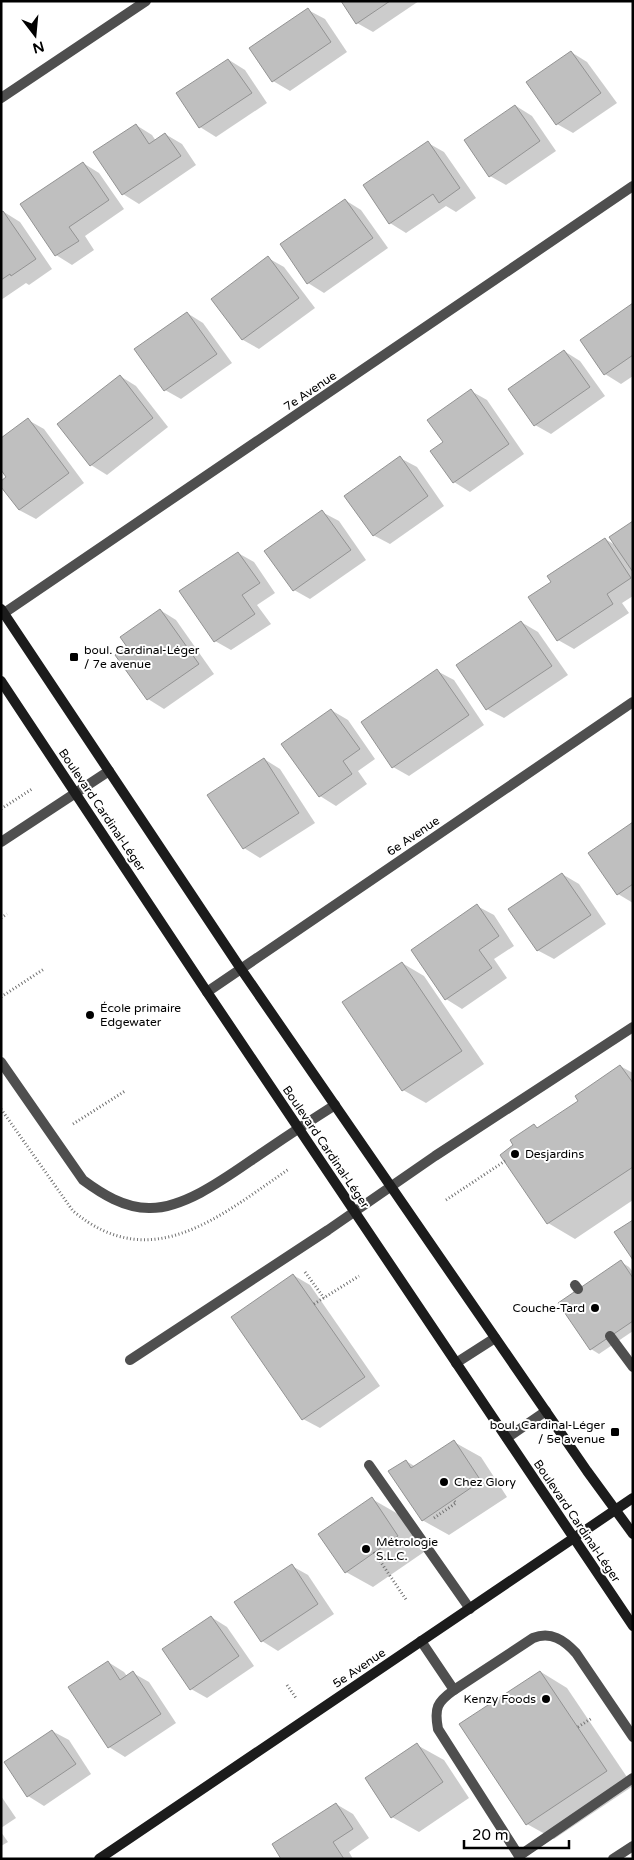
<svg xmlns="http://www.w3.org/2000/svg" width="634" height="1860" font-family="'Varela Round',sans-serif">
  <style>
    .shadow { fill: #0003 }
    .building { fill: #bfbfbf; stroke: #939393 }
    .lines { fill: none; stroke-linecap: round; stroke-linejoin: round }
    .path { stroke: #717171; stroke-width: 3; stroke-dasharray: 1 2.5; stroke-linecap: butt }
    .lane { stroke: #4f4f4f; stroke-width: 10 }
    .street { stroke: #4f4f4f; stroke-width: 10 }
    .secondary { stroke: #1c1c1c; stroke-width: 10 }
    .poi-dot { fill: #000; stroke: #fff; stroke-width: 2 }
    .labels { text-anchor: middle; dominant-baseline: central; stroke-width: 4; stroke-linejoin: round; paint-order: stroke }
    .street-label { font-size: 12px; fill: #000; stroke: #fff }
    .poi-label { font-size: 12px; fill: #000; stroke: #fff; text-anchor: start }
  </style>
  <rect width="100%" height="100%" fill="#fff"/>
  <g class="shadow">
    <path d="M342 1H419L373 32 357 23Z"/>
    <path d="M308 10 325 19 347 52 290 91 273 81 251 48Z"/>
    <path d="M571 52 587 62 617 103 573 133 557 124Z"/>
    <path d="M229 60 245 70 267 103 216 137 200 127Z"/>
    <path d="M516 106 532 116 556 151 506 185 490 176Z"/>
    <path d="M136 125 152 135 156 141 165 134 182 144 196 165 139 204 123 194Z"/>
    <path d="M428 143 444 152 476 198 456 212 446 206 406 233 390 223Z"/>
    <path d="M83 163 99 173 124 209 85 236 94 250 72 265 56 255 22 205Z"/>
    <path d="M345 200 361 210 388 248 324 293 308 283Z"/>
    <path d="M4 212 20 222 52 269 29 285 26 283 1 300V214Z"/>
    <path d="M268 258 284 267 315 308 259 349 243 340 213 299Z"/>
    <path d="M633 304V376L621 384 605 374 581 341Z"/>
    <path d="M187 313 203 323 232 363 181 399 165 390Z"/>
    <path d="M564 351 580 361 605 396 551 434 535 425Z"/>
    <path d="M120 376 136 386 168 427 107 475 91 465Z"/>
    <path d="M471 391 487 400 524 454 470 492 454 482 444 442Z"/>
    <path d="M28 420 44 429 84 483 36 519 19 510Z"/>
    <path d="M400 458 417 467 444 506 390 544 373 535Z"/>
    <path d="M322 512 339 521 366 560 310 599 294 590Z"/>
    <path d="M633 523V596L622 603 629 613 574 649 558 640 552 582 605 539 617 546Z"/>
    <path d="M238 553 254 562 275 593 257 605 271 624 231 650 215 641Z"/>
    <path d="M160 610 176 620 214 674 164 709 148 699Z"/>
    <path d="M521 622 538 632 568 675 504 718 487 709Z"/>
    <path d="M437 671 454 680 484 725 409 776 393 767Z"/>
    <path d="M331 710 348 720 375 759 358 771 367 784 336 806 320 796Z"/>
    <path d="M264 759 280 769 315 823 260 858 244 848Z"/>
    <path d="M633 824V903L618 894Z"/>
    <path d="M562 874 579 884 606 924 554 959 537 950Z"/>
    <path d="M477 906 494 915 514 946 494 959 507 978 462 1009 446 999Z"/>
    <path d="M402 963 424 976 484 1064 426 1103 403 1090Z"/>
    <path d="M620 1066 633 1073V1200L575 1239 548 1223 534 1126 539 1129 580 1101Z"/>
    <path d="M621 1262 629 1267 633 1272V1331L599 1354 591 1349Z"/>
    <path d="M293 1275 310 1285 380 1386 320 1428 303 1419Z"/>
    <path d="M454 1442 481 1457 507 1497 449 1535 422 1520 406 1461 416 1467Z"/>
    <path d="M372 1499 398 1514 424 1552 373 1587 346 1572Z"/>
    <path d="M292 1566 308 1575 334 1614 278 1651 262 1641Z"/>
    <path d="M211 1617 227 1627 254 1666 207 1698 191 1689Z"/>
    <path d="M108 1662 124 1672 127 1676 133 1673 149 1682 176 1723 125 1757 109 1747Z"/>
    <path d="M541 1672 567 1688 633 1786 554 1839 527 1824Z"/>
    <path d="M52 1731 69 1740 91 1774 44 1806 28 1796Z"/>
    <path d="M417 1745 444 1760 469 1798 419 1832 392 1817Z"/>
    <path d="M1 1796 16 1818 1 1828Z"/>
    <path d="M336 1804 353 1814 369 1838 349 1852 353 1859H283Z"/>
    <path d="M1 1832 8 1842 1 1846Z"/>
  </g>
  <g class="building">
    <path d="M341 1H390L356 24Z"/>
    <path d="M308 8 331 42 272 82 249 48Z"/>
    <path d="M571 51 601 93 556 125 526 82Z"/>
    <path d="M228 59 252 93 199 128 176 93Z"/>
    <path d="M515 105 540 141 489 177 464 140Z"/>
    <path d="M136 124 149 144 165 133 181 156 122 195 93 152Z"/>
    <path d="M428 141 460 188 439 203 433 194 389 224 363 185Z"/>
    <path d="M83 162 109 200 69 227 79 241 55 256 20 204Z"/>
    <path d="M345 199 373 238 307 284 280 244Z"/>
    <path d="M3 211 36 259 11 276 10 274 1 280V212Z"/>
    <path d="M268 256 299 298 242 340 211 299Z"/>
    <path d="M633 303V355L604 375 580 340Z"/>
    <path d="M187 312 217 354 164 391 134 349Z"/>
    <path d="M564 350 590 387 534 426 508 389Z"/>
    <path d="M120 375 153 418 90 466 57 424Z"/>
    <path d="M471 389 509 444 453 483 430 451 443 442 427 420Z"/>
    <path d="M28 418 69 473 19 510 1 487V481L6 477 1 470V438Z"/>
    <path d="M400 456 428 496 373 536 344 496Z"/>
    <path d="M322 510 351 550 293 591 264 551Z"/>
    <path d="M633 521V572L609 537Z"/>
    <path d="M605 538 631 578 607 594 613 604 557 641 528 597 551 582 547 576Z"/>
    <path d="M238 552 260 583 242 595 255 614 214 642 179 591Z"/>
    <path d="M160 609 199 664 147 700 115 655 127 647 120 637Z"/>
    <path d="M521 621 552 666 486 710 456 665Z"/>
    <path d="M437 669 469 715 392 768 361 722Z"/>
    <path d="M331 709 360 749 343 761 352 774 319 797 281 744Z"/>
    <path d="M264 758 299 813 243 849 207 795Z"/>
    <path d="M633 822V884L617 895 588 853Z"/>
    <path d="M562 873 591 915 537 951 508 909Z"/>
    <path d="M477 904 499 936 479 950 492 968 445 1000 411 950Z"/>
    <path d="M402 962 462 1051 402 1091 342 1002Z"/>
    <path d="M620 1065 633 1083V1167L547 1224 500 1155 513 1145 510 1140 534 1124 537 1128 578 1101 575 1096Z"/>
    <path d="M633 1220V1260L614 1232Z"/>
    <path d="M621 1260 633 1278V1321L590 1350 558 1303Z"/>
    <path d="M293 1274 365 1377 302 1420 231 1317Z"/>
    <path d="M454 1440 481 1481 422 1521 388 1471 406 1460 411 1468Z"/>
    <path d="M372 1497 398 1536 345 1573 318 1534Z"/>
    <path d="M292 1564 318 1604 261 1642 234 1602Z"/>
    <path d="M211 1616 239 1656 190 1690 162 1649Z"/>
    <path d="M108 1661 120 1680 133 1671 161 1714 108 1748 68 1687Z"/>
    <path d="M540 1671 607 1771 526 1825 459 1724Z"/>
    <path d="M52 1730 76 1764 27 1797 4 1762Z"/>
    <path d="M417 1743 443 1782 391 1818 365 1778Z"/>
    <path d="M336 1803 353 1829 333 1842 344 1859H281L272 1844Z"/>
  </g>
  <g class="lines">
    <g class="path">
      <path d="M1 809 32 789"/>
      <path d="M1 918 7 914"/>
      <path d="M1 997 44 969"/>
      <path d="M1 1109 73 1211C152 1277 221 1215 289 1169"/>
      <path d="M73 1124 125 1091"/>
      <path d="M446 1200 505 1161"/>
      <path d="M305 1272 324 1298"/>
      <path d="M314 1304 359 1276"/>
      <path d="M434 1518 456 1503 453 1500"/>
      <path d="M374 1552 407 1601"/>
      <path d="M287 1685 296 1698"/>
      <path d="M578 1727 592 1718"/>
    </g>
    <g class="lane">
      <path d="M1 842 109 771"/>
      <path d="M1 1062 83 1180C102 1194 124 1208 149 1208 188 1209 236 1170 268 1149 290 1134 313 1119 335 1105"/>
      <path d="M575 1285 578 1289"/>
      <path d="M610 1336 633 1367"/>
      <path d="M130 1360 328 1230 435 1156 633 1027"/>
      <path d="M456 1363 495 1338"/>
      <path d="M507 1438 546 1411"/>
      <path d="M369 1465 470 1609"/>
      <path d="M421 1641 454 1690C437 1702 434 1708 438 1729L519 1856 633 1778"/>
      <path d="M454 1690 533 1638C551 1631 564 1640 576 1653L633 1737"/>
      <path d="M613 1859 633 1846"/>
    </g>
    <g class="street">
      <path d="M1 98 146 1"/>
      <path d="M1 615 633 186"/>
      <path d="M207 992 633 702"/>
    </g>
    <g class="secondary">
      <path d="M1 609 241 969 587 1471 633 1534"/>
      <path d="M1 681 207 992 633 1626"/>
      <path d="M99 1859 633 1498"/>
    </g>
  </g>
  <g class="poi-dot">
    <rect x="69" y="652" width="10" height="10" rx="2.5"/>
    <circle cx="90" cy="1015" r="5"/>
    <circle cx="515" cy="1154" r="5"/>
    <circle cx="595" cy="1308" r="5"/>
    <rect x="610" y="1427" width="10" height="10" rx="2.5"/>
    <circle cx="444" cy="1482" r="5"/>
    <circle cx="366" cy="1549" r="5"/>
    <circle cx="546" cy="1699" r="5"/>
  </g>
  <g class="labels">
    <g class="street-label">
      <text transform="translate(310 391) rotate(-34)">7e Avenue</text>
      <text transform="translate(102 810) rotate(56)">Boulevard Cardinal-Léger</text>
      <text transform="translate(413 836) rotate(-34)">6e Avenue</text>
      <text transform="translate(326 1147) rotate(56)">Boulevard Cardinal-Léger</text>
      <text transform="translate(577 1521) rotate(56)">Boulevard Cardinal-Léger</text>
      <text transform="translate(359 1668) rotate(-34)">5e Avenue</text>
    </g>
    <g class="poi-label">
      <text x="84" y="650">boul. Cardinal-Léger<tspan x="84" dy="14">/ 7e avenue</tspan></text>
      <text x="100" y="1008">École primaire<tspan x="100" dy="14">Edgewater</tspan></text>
      <text x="525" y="1154">Desjardins</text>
      <text x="585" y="1308" text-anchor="end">Couche-Tard</text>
      <text x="605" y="1425" text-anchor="end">boul. Cardinal-Léger<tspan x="605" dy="14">/ 5e avenue</tspan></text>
      <text x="454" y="1482">Chez Glory</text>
      <text x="376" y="1542">Métrologie<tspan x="376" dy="14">S.L.C.</tspan></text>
      <text x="536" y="1699" text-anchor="end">Kenzy Foods</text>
    </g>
  </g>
  <rect width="634" height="1860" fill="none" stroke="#000000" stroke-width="5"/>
  <g transform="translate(35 35) rotate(164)" stroke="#ffffff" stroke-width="4" paint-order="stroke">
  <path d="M0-4L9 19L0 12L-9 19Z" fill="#000000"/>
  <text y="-8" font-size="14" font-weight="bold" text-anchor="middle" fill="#000000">N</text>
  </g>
  <path d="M464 1840v8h105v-8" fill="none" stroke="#000000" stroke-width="2.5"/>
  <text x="472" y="1840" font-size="15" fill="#000000" stroke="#ffffff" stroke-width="4" paint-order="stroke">20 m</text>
</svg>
